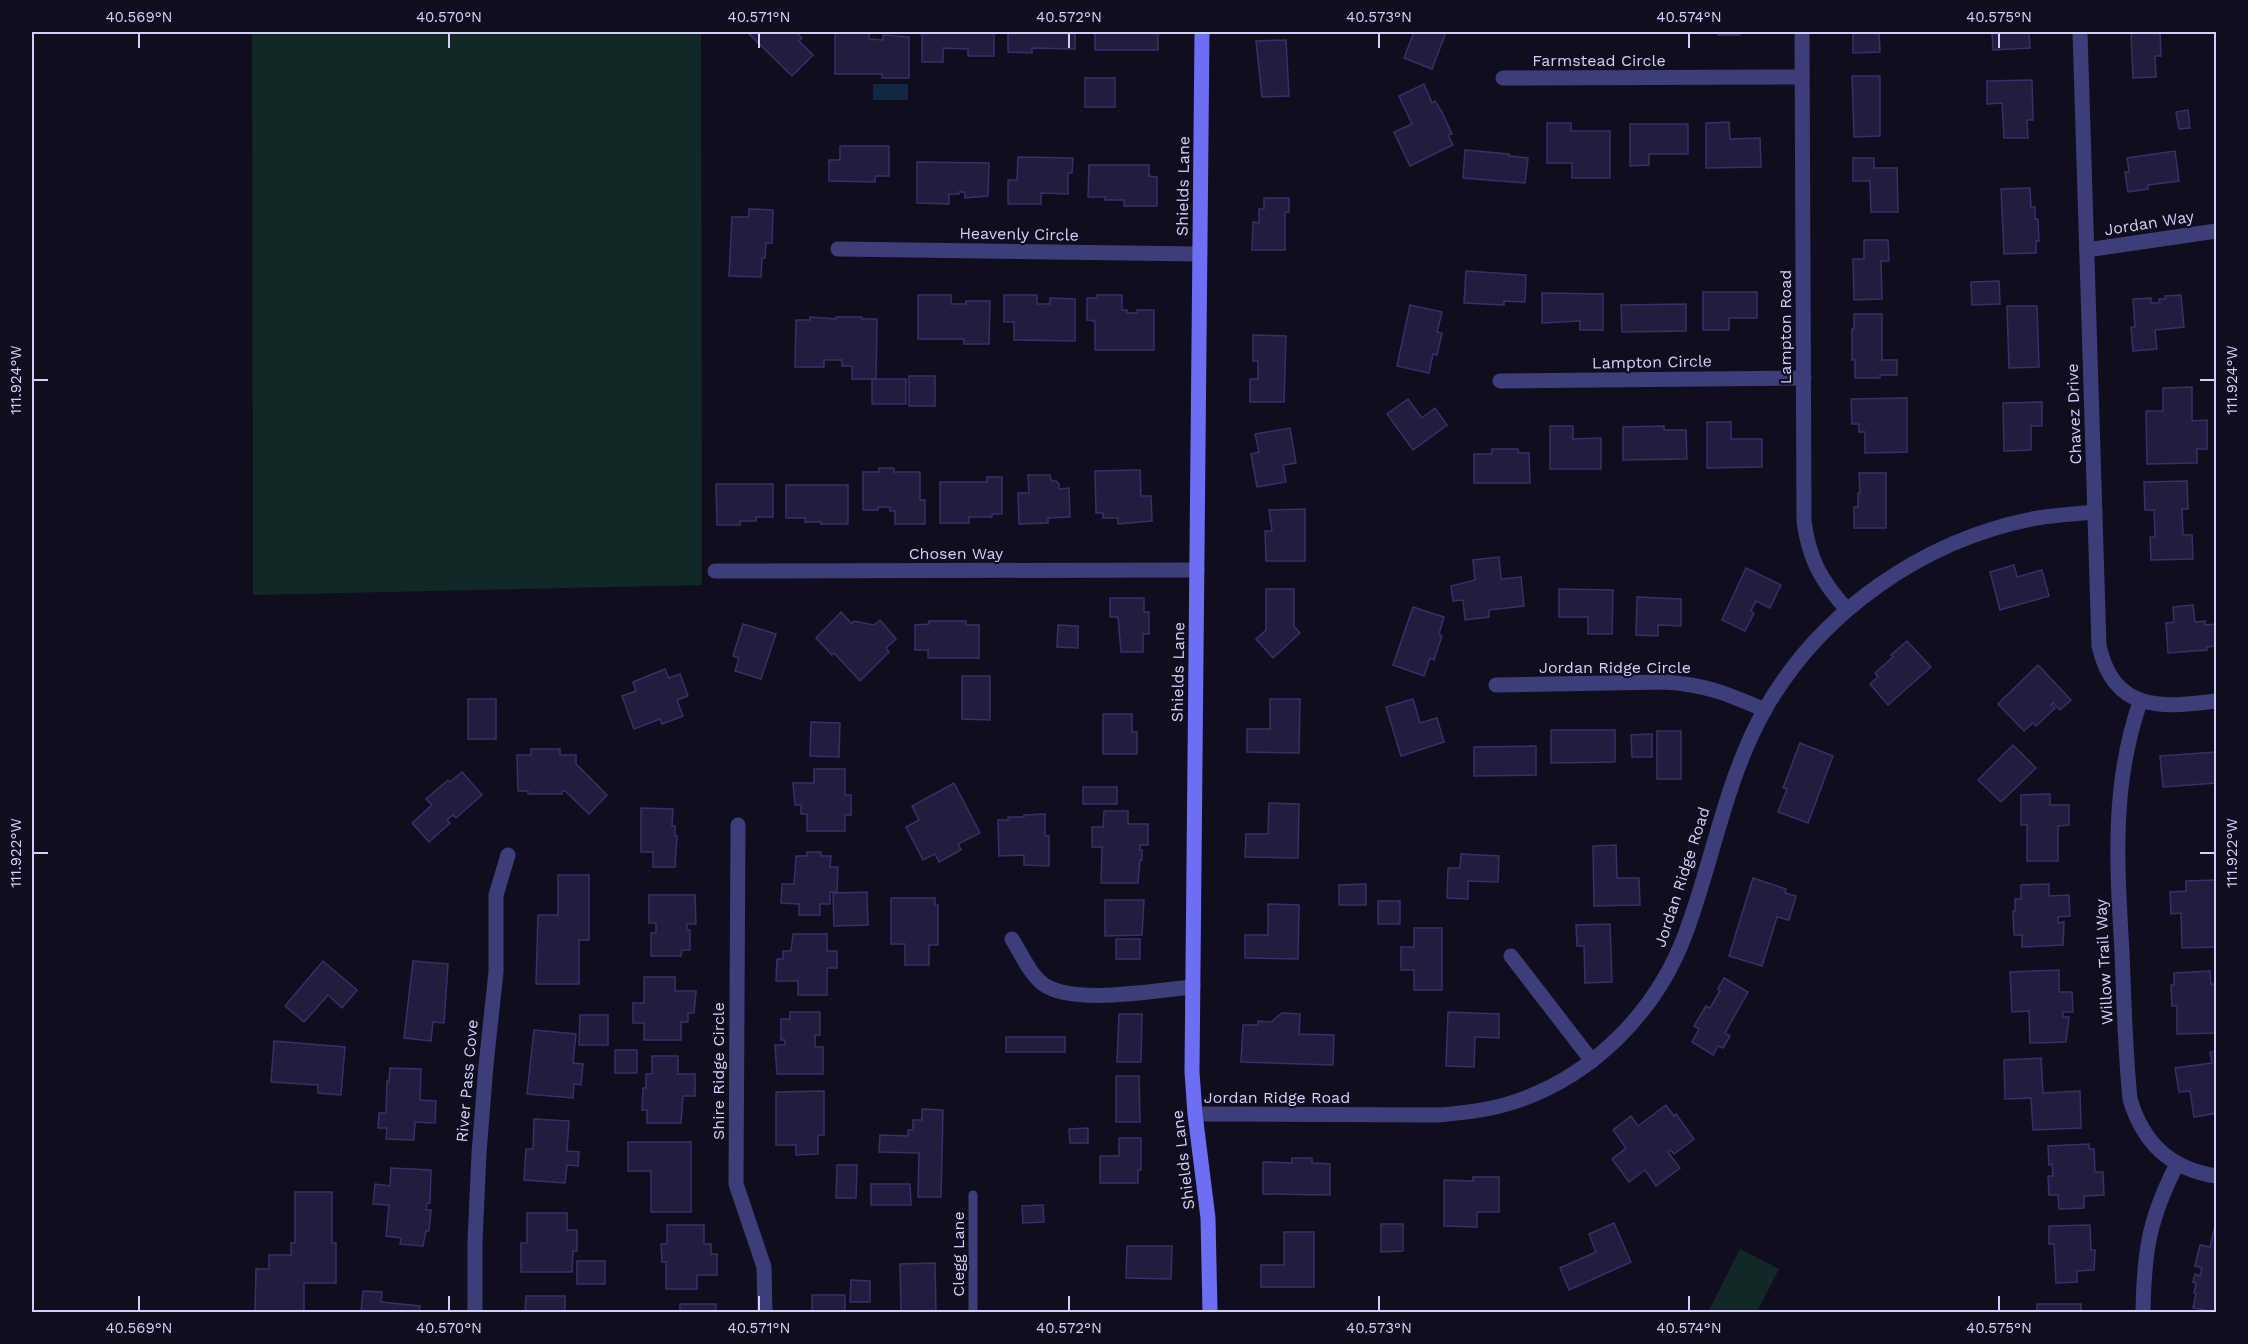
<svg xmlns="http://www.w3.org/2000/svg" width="2248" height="1344" font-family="'Work Sans',sans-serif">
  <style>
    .green { fill: #122826 }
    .water { fill: #122744 }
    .building { fill: #221c3e; stroke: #392f68; stroke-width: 1.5 }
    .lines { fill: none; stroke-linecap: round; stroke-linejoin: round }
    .service { stroke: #3d3d7a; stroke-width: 9 }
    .minor { stroke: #3d3d7a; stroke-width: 15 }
    .secondary { stroke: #6e6ef4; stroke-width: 15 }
    .ticks { fill: none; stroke: #d3cffb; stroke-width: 2 }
    .labels { text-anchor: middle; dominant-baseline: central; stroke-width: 4.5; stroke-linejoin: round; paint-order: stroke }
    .street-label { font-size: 16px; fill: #d3cffb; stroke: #100e1e }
    .neatline { fill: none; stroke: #d3cffb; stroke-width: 2 }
    .ticks-label { font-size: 15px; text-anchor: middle; fill: #d3cffb }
  </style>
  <rect width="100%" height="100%" fill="#100e1e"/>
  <g class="green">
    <path d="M252 32H701L702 585 253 595Z"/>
    <path d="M1740 1249 1779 1269 1757 1312H1708Z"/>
  </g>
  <rect class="water" x="873" y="84" width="35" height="16"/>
  <g class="building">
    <path d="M752 32H795L802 38 799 41 813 55 792 76 749 34Z"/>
    <path d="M835 32H869V39L883 40V35L909 37V78H882V74H835Z"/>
    <path d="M922 32H994V56H968V49L943 48V62H922Z"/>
    <path d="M1008 32H1075V49L1032 48V53L1008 52Z"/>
    <rect x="1095" y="32" width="63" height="18"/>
    <path d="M1414 32H1446L1432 69 1404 58Z"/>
    <rect x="1718" y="32" width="22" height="3"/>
    <path d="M1853 32H1879L1880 52 1853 53Z"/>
    <path d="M1992 32H2029L2030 48 1993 50Z"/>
    <path d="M2131 32H2160L2161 56H2155L2156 77 2133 78Z"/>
    <path d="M1286 40 1289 96 1262 97 1256 41Z"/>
    <path d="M1852 76H1880V136L1854 137Z"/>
    <rect x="1085" y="78" width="30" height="29"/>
    <path d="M2032 80 2033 120H2027L2028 138H2004L2002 103 1987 104V81Z"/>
    <path d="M1424 84 1432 103 1435 101 1442 112 1452 134 1448 135 1453 145 1410 166 1394 132 1412 124 1399 96Z"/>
    <path d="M2188 110 2190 128 2179 129 2176 112Z"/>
    <path d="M1729 122 1730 139 1760 138 1761 167 1706 168V123Z"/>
    <path d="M1547 123H1571V131H1610V178H1572V163H1547Z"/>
    <path d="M1630 124H1688V154H1649V165L1630 166Z"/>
    <path d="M840 146H889V176H875V182L829 181V160H840Z"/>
    <path d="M1465 150 1509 154V156L1528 158 1525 183 1463 178Z"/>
    <path d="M2175 151 2179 181 2148 185V189L2128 192 2125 172H2129L2127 158Z"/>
    <path d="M1018 157 1073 158 1072 173H1068V194L1041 193V204H1008V180H1017Z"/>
    <path d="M1853 158H1874V168H1897L1898 212H1871L1870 181H1853Z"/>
    <path d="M917 162 989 163 988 196 965 198V192H959V194H949V204L917 203Z"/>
    <path d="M1089 165H1149V176L1157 177V206H1124V200H1105V197H1088Z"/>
    <path d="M2030 188 2031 207H2035V219H2038L2039 241H2036V253L2004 254 2001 189Z"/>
    <path d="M1264 198H1289V212H1285V250H1252L1253 222 1259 223V209H1264Z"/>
    <path d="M749 209 773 210 772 243H766L765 258H762L761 277 729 276 732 217H749Z"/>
    <path d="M1864 240H1888L1889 261H1881L1882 299 1854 300 1853 259H1864Z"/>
    <path d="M1466 271 1526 275 1525 302 1504 301V305L1464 303Z"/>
    <path d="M1999 281 2000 304 1972 305 1971 282Z"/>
    <path d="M1703 292H1757V318H1729V330H1703Z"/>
    <path d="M1542 293 1603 294V330H1580V321L1542 323Z"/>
    <path d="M918 295H951V304H966V301H990L989 344H964V339H918Z"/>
    <path d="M1004 295H1037V304H1050V298L1075 299V341L1014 340V322H1004Z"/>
    <path d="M1097 295H1122V310H1127V313H1137V310H1154V350H1095V321L1087 320V298H1097Z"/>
    <path d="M2181 295 2184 327 2155 330 2157 349 2133 351 2131 327H2135L2133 299 2151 298V303H2160L2159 299H2165V296Z"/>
    <path d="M1686 304V331L1622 332 1621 305Z"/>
    <path d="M1410 305 1442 312 1437 332 1442 333 1437 355 1433 354 1429 373 1397 366Z"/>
    <path d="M2007 306H2037L2039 367 2009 368Z"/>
    <path d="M1854 314H1882V360H1897V375H1880V378H1855V360H1852V329H1854Z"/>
    <path d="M810 317 836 319V317H862V319H877L876 379H852V366H842V360H824V367H795L796 320H810Z"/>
    <path d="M1253 335 1286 336 1284 402H1250V379H1258V361H1253Z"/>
    <rect x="909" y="376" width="26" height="30"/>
    <rect x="872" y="379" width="34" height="25"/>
    <path d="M2192 387V421L2207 420V449H2197V463L2147 464 2146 411H2163V388Z"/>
    <path d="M1907 398V452L1865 453V432H1859V424H1852L1851 399Z"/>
    <path d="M1408 399 1422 418 1435 408 1447 425 1413 450 1387 414Z"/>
    <path d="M2042 402V426H2031V450L2004 451 2003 403Z"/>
    <path d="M1707 422H1731V439H1762V467L1707 468Z"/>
    <path d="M1550 426H1573V439L1601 438V469H1550Z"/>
    <path d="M1664 426V430H1686L1687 459 1623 460V427Z"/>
    <path d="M1290 428 1296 463 1283 465 1286 482 1257 487 1251 454 1259 452 1255 434Z"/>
    <path d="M1492 449H1518V453H1529L1530 483H1474V454H1492Z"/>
    <path d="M879 468H894V472H920V500H925V524H895V511H890V507H878V510H863V472H879Z"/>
    <path d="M1140 470 1141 496H1151L1152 521 1118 524V518H1103V513H1096L1095 471Z"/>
    <path d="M1859 473H1886V528H1854V507H1858V493H1860Z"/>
    <path d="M1028 475H1050L1051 481H1056L1059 484V489L1069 488 1070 517 1048 518V523L1019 524 1018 493H1029Z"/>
    <path d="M987 477H1002V514H992V517H969V523H940V482H987Z"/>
    <path d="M2187 481 2188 509H2182L2183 535H2192L2193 559 2151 560 2150 537H2155L2154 510H2145L2144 482Z"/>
    <path d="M716 484H773V517H756V521H740V525H717Z"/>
    <path d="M786 485H848V524H821V522H805V518H786Z"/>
    <path d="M1305 509V561H1266L1265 531H1272L1269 510Z"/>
    <path d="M1499 557 1501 579 1521 577 1524 606 1489 610V617L1465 620 1463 600 1453 601 1451 586 1475 580 1473 560Z"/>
    <path d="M2014 565 2017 577 2042 570 2049 596 2000 610 1990 572Z"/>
    <path d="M1746 568 1781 585 1770 608 1756 601 1751 611 1754 613 1745 631 1722 620Z"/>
    <path d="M1266 589H1294V626L1300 633 1273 658 1256 639 1266 630Z"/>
    <path d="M1559 589 1613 590 1612 634H1588V617H1559Z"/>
    <path d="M1637 597 1681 599V626L1658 625V636L1636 635Z"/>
    <path d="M1110 598H1144V612H1149V634H1143V652H1121L1118 617H1110Z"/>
    <path d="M2193 605 2195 622 2205 621V625L2216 624V646L2207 647V650L2168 653 2166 623 2174 622 2173 607Z"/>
    <path d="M1413 607 1444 617 1439 634 1442 636 1434 660 1430 658 1424 676 1393 665Z"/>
    <path d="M841 612 852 624 854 621 874 625 880 620 896 639 886 648 889 652 860 681 834 653 832 655 816 638Z"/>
    <path d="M929 621H966V625H979V658H928V650H915V625L929 624Z"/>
    <path d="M743 624 776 634 761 679 735 671 739 658 733 656Z"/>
    <path d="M1058 625 1078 626V648L1057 647Z"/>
    <path d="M1907 641 1931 667 1888 705 1870 684 1878 677 1875 673 1893 657 1891 655Z"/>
    <path d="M2038 665 2071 700 2060 710 2053 703 2051 705 2055 708 2036 726 2033 723 2024 731 1998 704Z"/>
    <path d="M665 669 669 678 680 674 688 696 677 700 683 716 662 724 660 719 634 729 622 696 636 691 633 682Z"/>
    <path d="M962 676H990V720L962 719Z"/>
    <rect x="468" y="699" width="28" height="40"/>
    <path d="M1270 699H1300L1299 753 1247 752V729H1270Z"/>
    <path d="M1413 699 1420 723 1437 718 1444 742 1401 756 1386 707Z"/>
    <path d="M1103 714H1132V732H1137V754H1103Z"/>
    <path d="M811 722 840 723 839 757 810 756Z"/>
    <path d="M1551 730H1615V762L1551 763Z"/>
    <rect x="1657" y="731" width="24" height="48"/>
    <path d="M1652 734V757H1632L1631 735Z"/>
    <path d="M1800 743 1833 756 1808 823 1778 812 1787 789 1783 788Z"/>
    <path d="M2013 745 2036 768 2001 802 1978 780Z"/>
    <path d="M1536 746V775L1474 776V747Z"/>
    <path d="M531 749H560V755H576V764L607 795 589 814 565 791H562V794H528V791H518L517 755H531Z"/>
    <path d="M2216 752V783L2163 787 2160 756Z"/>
    <path d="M814 769H845V795H851V815H845V831H807V814H801V805H795L793 783H814Z"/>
    <path d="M462 772 482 795 456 818 453 815 447 820 450 823 429 842 412 823 432 805 426 799 448 780 450 782Z"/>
    <path d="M954 783 980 833 958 844 961 850 939 862 935 854 923 860 906 827 919 820 912 806Z"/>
    <rect x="1083" y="787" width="34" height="17"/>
    <path d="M2050 794V805H2069V825L2058 826V861H2027V825H2021V795Z"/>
    <path d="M1269 803 1299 804 1298 858 1245 857 1246 834H1268Z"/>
    <path d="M641 808 673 809 672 826H675V836H677L675 867H653V852H641Z"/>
    <path d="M1104 811H1128V824H1148V845H1140V850H1142V860H1140L1138 883H1101L1102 847H1092V827H1103Z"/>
    <path d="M1045 814V836H1049V866L1024 865V855L999 856 998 820H1008V817H1024V815Z"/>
    <path d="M1616 845 1617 878H1639L1640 905 1594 906 1593 846Z"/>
    <path d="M807 852H821V856H831L830 867H838L837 892H830V904H820V915H799V904L781 903 782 884H794L796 856H807Z"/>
    <path d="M1461 854 1499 856 1498 882 1468 881V899L1447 898 1448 868H1460Z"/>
    <path d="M558 875H589V940H579V984H536L538 915H558Z"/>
    <path d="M1753 878 1786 889 1785 893 1796 896 1789 920 1777 917 1762 966 1729 956Z"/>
    <path d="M2215 880 2216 947 2182 948 2181 913 2171 914 2170 892 2186 891V881Z"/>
    <path d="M1366 884V905H1339V885Z"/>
    <path d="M2049 884V896L2069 895 2070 916 2058 917V923L2064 922 2063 945 2022 947V935H2014L2013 911H2015V899H2021V885Z"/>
    <path d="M867 892 868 925 834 926 833 893Z"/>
    <path d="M649 895H695L696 924H687V930H690V950H682L681 956H651V933H656V923H649Z"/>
    <path d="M891 898H935V905H938V945H929V965H905V944H891Z"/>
    <path d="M1105 900H1144L1142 935 1105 936Z"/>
    <rect x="1378" y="901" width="22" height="23"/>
    <path d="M1268 904 1299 905 1298 959 1245 958V935H1268Z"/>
    <path d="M1610 924 1612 982 1585 983 1584 946H1577L1576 925Z"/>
    <path d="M1414 928H1442V990H1414V970H1401V947H1414Z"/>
    <path d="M793 934H827V951H837V968H827V995H798V981H776L777 959H783V951H791Z"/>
    <rect x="1116" y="939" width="24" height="20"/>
    <path d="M323 961 357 990 342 1008 328 995 304 1022 285 1006Z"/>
    <path d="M413 961 448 964 444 1023 433 1022 431 1041 404 1038Z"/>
    <path d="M2059 970V992H2072L2073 1012H2063V1017H2069L2066 1042 2030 1043 2029 1011 2012 1012 2010 972Z"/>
    <path d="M2210 971 2211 984H2216V1033L2177 1034V1006H2172L2171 985H2174V973Z"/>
    <path d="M644 977H675V991H696L694 1013H688V1022H681V1040H644V1023H633V1003H644Z"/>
    <path d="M1724 978 1748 992 1725 1033 1730 1036 1723 1048 1718 1046 1713 1055 1692 1042 1699 1029 1694 1026 1706 1006 1710 1008 1720 991 1718 989Z"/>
    <path d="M790 1012H820V1035H815V1047H823V1074H777L775 1045H785V1040H781V1019H790Z"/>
    <path d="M1448 1012 1499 1014V1038L1475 1037 1474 1067 1446 1066Z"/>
    <path d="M1282 1013 1300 1014 1299 1034 1334 1035 1333 1065 1241 1062 1243 1025H1258V1021L1271 1022Z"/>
    <path d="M1119 1014H1142L1141 1062H1117Z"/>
    <path d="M580 1015H608V1045H579Z"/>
    <path d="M534 1030 576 1034 573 1063 583 1064 581 1085 574 1084 573 1098 527 1094Z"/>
    <rect x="1006" y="1037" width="59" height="15"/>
    <path d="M274 1041 345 1047 341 1095 318 1093V1085L271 1082Z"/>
    <rect x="615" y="1050" width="22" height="23"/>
    <path d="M2216 1051V1113L2194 1117 2190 1091 2179 1092 2175 1068 2212 1063 2210 1052Z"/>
    <path d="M652 1056H678V1074H695V1096H683L681 1123H647V1110H642L643 1088H646V1074H652Z"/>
    <path d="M2041 1058 2043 1093 2080 1091 2081 1128 2033 1130 2031 1098 2005 1099 2004 1060Z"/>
    <path d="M390 1068 421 1069 420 1100 436 1101 435 1123 415 1122 414 1140 386 1139 387 1128H378L379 1113H386L387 1081H389Z"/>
    <path d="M1116 1076H1139L1140 1122H1116Z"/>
    <path d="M824 1091V1135H818V1154L796 1155V1145H776V1092Z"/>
    <path d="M1666 1105 1674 1116 1676 1114 1694 1139 1674 1154 1671 1150 1668 1152 1680 1168 1656 1186 1645 1170 1629 1182 1612 1159 1626 1148 1613 1130 1631 1116 1638 1126Z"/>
    <path d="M922 1109 943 1110 941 1197H918L919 1153 879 1152 880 1135 908 1136V1130H913V1120H922Z"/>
    <path d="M534 1119 569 1121 567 1151 579 1152 578 1166 567 1165 565 1183 524 1180 526 1149H533Z"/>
    <path d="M1088 1128V1143H1070L1069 1129Z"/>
    <path d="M1119 1138H1141V1170H1138V1183H1100V1156H1119Z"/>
    <path d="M628 1142H691V1212H651V1171H628Z"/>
    <path d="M2089 1144V1149H2094L2095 1172H2103L2104 1195 2084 1196V1208L2059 1209 2058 1195H2049L2048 1176H2053L2052 1164 2049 1165 2048 1146Z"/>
    <path d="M1292 1158H1312V1163L1330 1164V1195L1263 1194V1162L1292 1163Z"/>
    <path d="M837 1165H857L856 1198H836Z"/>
    <path d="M391 1168 431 1170 430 1203H427L426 1210H431L429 1231H426L423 1246 400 1244 401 1238 386 1236 389 1205 373 1204 375 1184 390 1186Z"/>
    <path d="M1473 1177H1499V1212H1477V1227L1444 1226V1180L1473 1181Z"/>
    <path d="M871 1184H910L911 1205H871Z"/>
    <path d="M295 1192H332V1243H336V1283H304V1312H255L256 1269H269V1255H291V1243H295Z"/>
    <path d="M1043 1205 1044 1222 1023 1223 1022 1206Z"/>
    <path d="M527 1213H567V1230H577V1251H573L572 1272H521V1243H527Z"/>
    <path d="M1614 1223 1631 1262 1569 1290 1560 1268 1596 1252 1589 1234Z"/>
    <path d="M1381 1224H1403V1251L1381 1252Z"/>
    <path d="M667 1225H704V1244H711V1254H717V1275H697V1289H666V1262H662L661 1244H667Z"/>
    <path d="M2090 1225 2091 1250H2095L2094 1270 2077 1271V1282L2056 1283 2054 1244H2049V1226Z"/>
    <path d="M2215 1226H2216V1312L2193 1308 2196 1294 2194 1293 2196 1283 2193 1282 2195 1274 2200 1276 2202 1268 2195 1266 2200 1245 2210 1247Z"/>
    <path d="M1284 1232H1314V1287H1261V1265H1284Z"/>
    <path d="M1127 1246H1172L1171 1279 1126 1278Z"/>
    <rect x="577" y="1261" width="28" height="23"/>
    <path d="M935 1263 936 1312H901L900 1264Z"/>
    <path d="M851 1280 870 1281V1302H850Z"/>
    <path d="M363 1291 382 1292 381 1302 420 1306 419 1312H361Z"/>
    <rect x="812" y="1295" width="33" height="17"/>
    <path d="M526 1296H565V1312H525Z"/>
    <rect x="680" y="1304" width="36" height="8"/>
    <rect x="2037" y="1304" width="44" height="8"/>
  </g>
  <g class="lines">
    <path class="service" d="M973 1195V1312"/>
    <g class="minor">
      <path d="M1802 32 1804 521C1809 560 1821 580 1847 610"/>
      <path d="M2080 32 2099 646C2114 712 2161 708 2216 701"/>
      <path d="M1503 78 1802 77"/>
      <path d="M838 249 1200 254"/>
      <path d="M2087 250 2216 231"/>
      <path d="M1500 381 1804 378"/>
      <path d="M715 571 1197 570"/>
      <path d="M1496 685 1666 682C1707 685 1728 694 1765 710"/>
      <path d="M2140 702C2111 787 2117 864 2122 952 2124 1001 2125 1050 2130 1099 2143 1143 2170 1169 2216 1176"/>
      <path d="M738 825 736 1184 764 1267 765 1312"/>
      <path d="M1012 939C1021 953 1029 973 1043 984 1073 1006 1156 990 1193 987"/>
      <path d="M1511 956 1592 1061"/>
      <path d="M1195 1114 1438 1115C1464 1113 1490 1110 1514 1102 1593 1076 1656 1012 1685 935 1713 861 1725 781 1764 711 1820 612 1922 541 2032 519 2053 515 2074 514 2095 512"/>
      <path d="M475 1312V1242L479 1153 486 1065 496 972V895L508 855"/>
      <path d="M2143 1312C2144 1251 2149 1219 2177 1164"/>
    </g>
    <path class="secondary" d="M1202 32 1192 1072 1195 1114 1208 1218 1210 1312"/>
  </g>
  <path class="ticks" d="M139 33V48M449 33V48M759 33V48M1069 33V48M1379 33V48M1689 33V48M1999 33V48M33 380H48M2200 380H2215M33 853H48M2200 853H2215M139 1296V1311M449 1296V1311M759 1296V1311M1069 1296V1311M1379 1296V1311M1689 1296V1311M1999 1296V1311"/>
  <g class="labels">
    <g class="street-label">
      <text x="1599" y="60">Farmstead Circle</text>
      <text transform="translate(1183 186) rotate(-89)">Shields Lane</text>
      <text transform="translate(2149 223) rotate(-9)">Jordan Way</text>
      <text transform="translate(1019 234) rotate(1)">Heavenly Circle</text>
      <text transform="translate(1785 327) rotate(-90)">Lampton Road</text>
      <text transform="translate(1652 362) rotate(-1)">Lampton Circle</text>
      <text transform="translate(2074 414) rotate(-92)">Chavez Drive</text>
      <text x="956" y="553">Chosen Way</text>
      <text x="1615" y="667">Jordan Ridge Circle</text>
      <text transform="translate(1178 672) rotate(-89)">Shields Lane</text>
      <text transform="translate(1682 877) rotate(-72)">Jordan Ridge Road</text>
      <text transform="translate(2104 962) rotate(-93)">Willow Trail Way</text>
      <text transform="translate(718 1071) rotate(-90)">Shire Ridge Circle</text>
      <text transform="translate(467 1081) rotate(-85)">River Pass Cove</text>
      <text x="1277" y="1097">Jordan Ridge Road</text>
      <text transform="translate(1183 1160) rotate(-97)">Shields Lane</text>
      <text transform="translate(958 1254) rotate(-90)">Clegg Lane</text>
    </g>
  </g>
  <rect width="2248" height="1344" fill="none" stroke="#100e1e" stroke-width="66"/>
  <rect x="33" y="33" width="2182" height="1278" class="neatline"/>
  <g class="ticks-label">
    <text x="139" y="22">40.569°N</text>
    <text x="449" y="22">40.570°N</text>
    <text x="759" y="22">40.571°N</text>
    <text x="1069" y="22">40.572°N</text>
    <text x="1379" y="22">40.573°N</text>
    <text x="1689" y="22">40.574°N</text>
    <text x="1999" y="22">40.575°N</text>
    <text transform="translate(2232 380) rotate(-90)" y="5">111.924°W</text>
    <text transform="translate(16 380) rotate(-90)" y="5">111.924°W</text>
    <text transform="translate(2232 853) rotate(-90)" y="5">111.922°W</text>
    <text transform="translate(16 853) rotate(-90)" y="5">111.922°W</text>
    <text x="139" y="1333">40.569°N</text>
    <text x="449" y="1333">40.570°N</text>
    <text x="759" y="1333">40.571°N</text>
    <text x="1069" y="1333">40.572°N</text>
    <text x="1379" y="1333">40.573°N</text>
    <text x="1689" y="1333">40.574°N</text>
    <text x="1999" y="1333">40.575°N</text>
  </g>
</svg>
